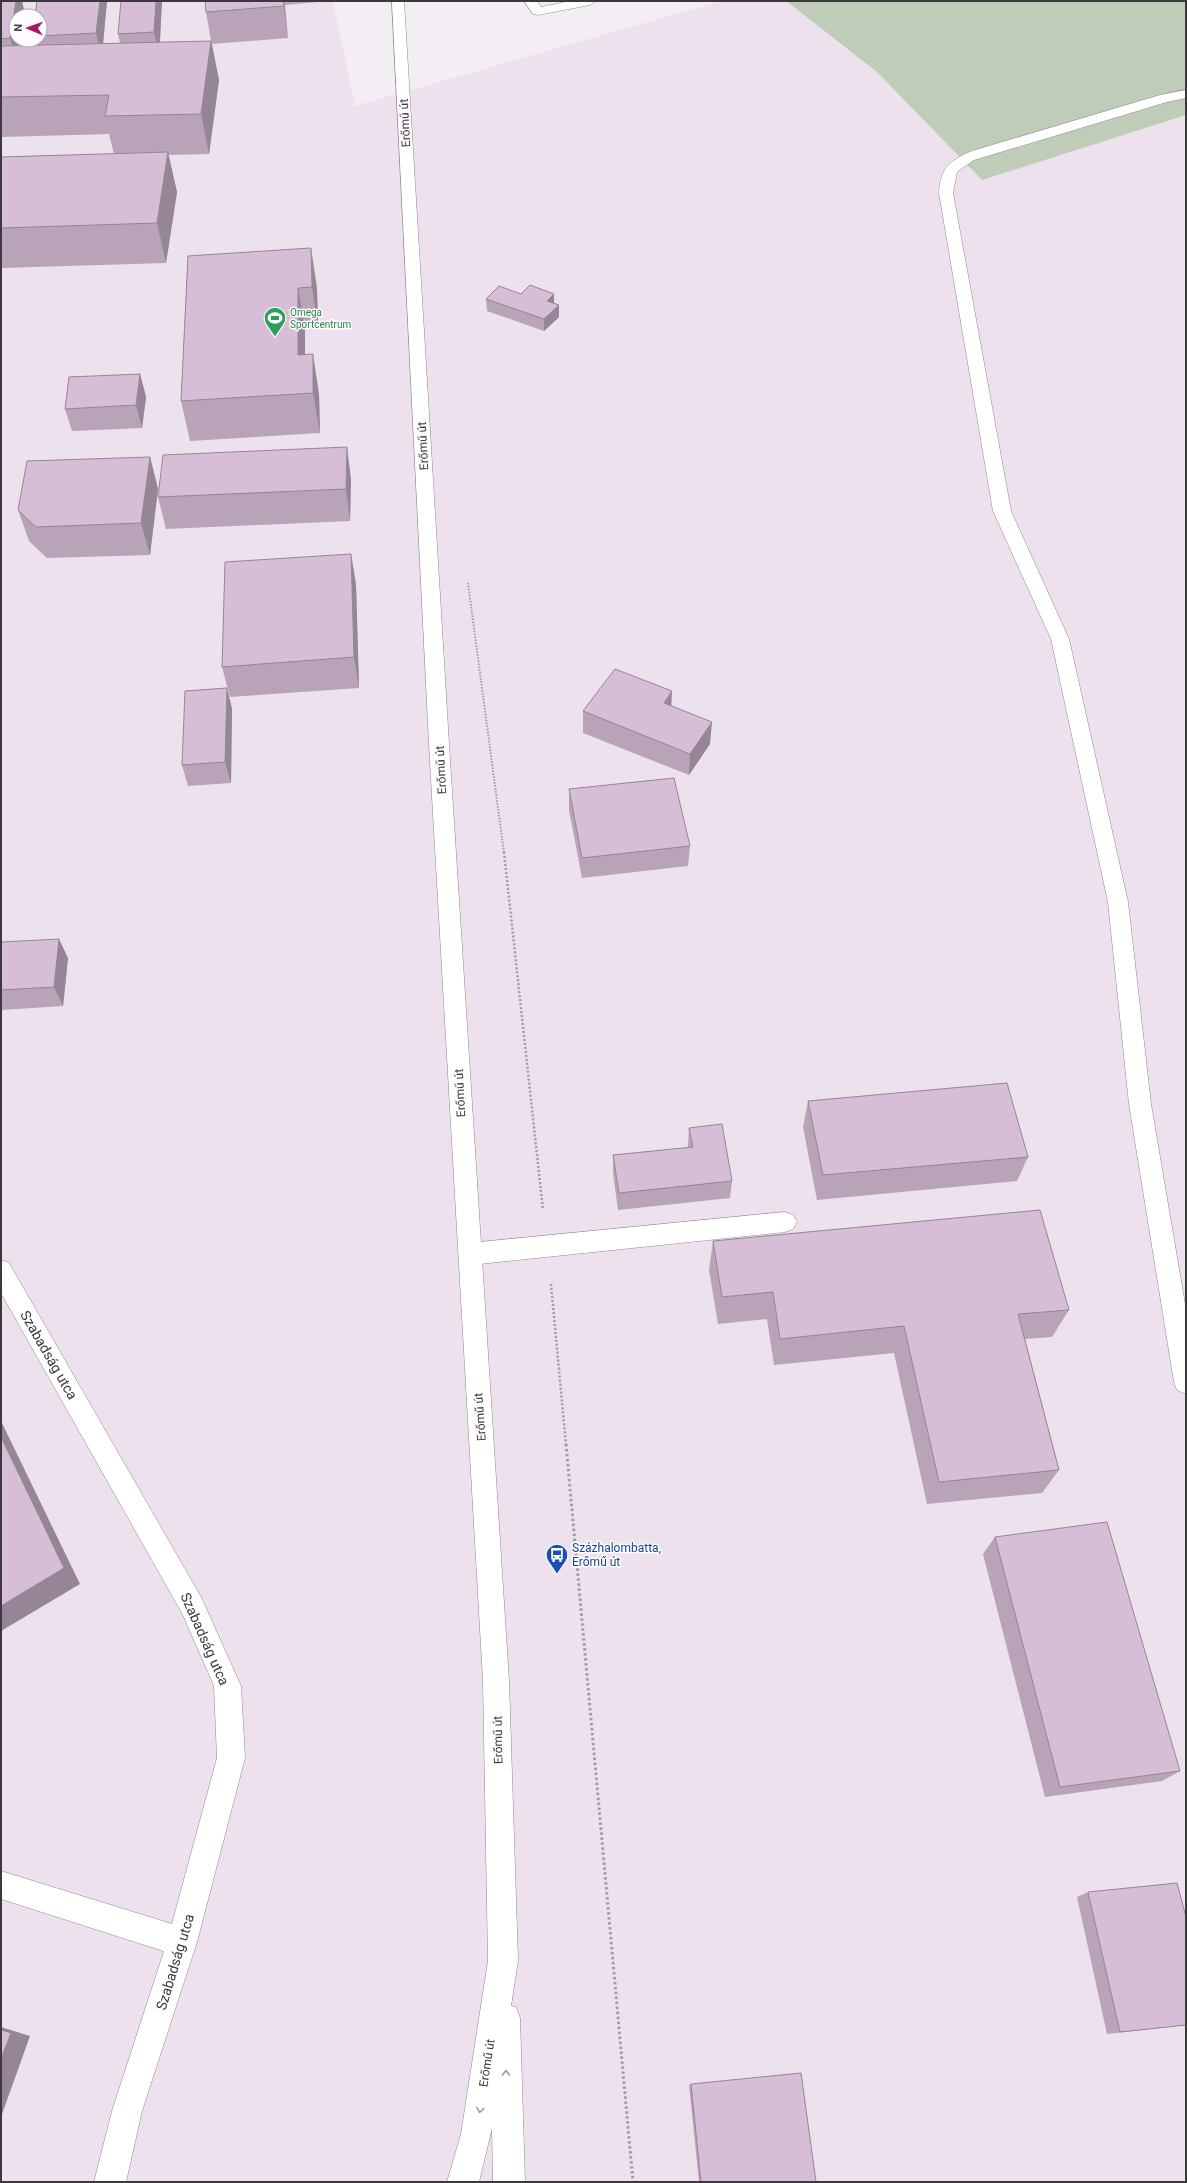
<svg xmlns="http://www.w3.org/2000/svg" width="1187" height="2183" font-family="Roboto,sans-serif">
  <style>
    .built { fill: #ece1ec; fill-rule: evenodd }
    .green { fill: #bfccb8 }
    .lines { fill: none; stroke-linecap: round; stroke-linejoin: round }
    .service-casing { stroke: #8d888d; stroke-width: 1 }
    .minor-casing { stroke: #8d888d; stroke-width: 1 }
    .tertiary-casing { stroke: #8d888d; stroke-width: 1 }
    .path-far2 { stroke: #a19ea1; stroke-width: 2; stroke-dasharray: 1.5 1.5; stroke-linecap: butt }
    .path-far1 { stroke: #a19ea1; stroke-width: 2.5; stroke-dasharray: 2 2; stroke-linecap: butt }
    .path { stroke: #a19ea1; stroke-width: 3; stroke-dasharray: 2.5 2.5; stroke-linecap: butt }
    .service { fill: #fff; fill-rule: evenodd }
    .minor { fill: #fff; fill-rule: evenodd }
    .tertiary { fill: #fff; fill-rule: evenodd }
    .wall { fill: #b8a3b9 }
    .shaded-wall { fill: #968596 }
    .building { fill: #d6bed7; stroke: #968596 }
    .oneway { stroke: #9d9c9d }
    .labels { text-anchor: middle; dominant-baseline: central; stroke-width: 3; stroke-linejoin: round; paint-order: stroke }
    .far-leisure-label { font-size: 10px; fill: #27864d; stroke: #fefcfe; text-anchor: start }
    .street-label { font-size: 12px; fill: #3b393b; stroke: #fefcfe }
    .transit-label { font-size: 12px; fill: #164399; stroke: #fefcfe; text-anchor: start }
    .near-street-label { font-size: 14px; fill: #3b393b; stroke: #fefcfe }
  </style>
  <rect width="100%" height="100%" fill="#f3eef3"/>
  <path class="built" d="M8 1H333L355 106 722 1H786L877 72 982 179 1186 115V2182H1V2ZM16 16H40V40H16Z"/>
  <path class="green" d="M786 1H1186V115L982 180 877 72Z"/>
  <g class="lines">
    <g class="service-casing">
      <g id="service">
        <path d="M1186 90V98L1167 102 974 160 957 172 953 193 1011 511 1069 639 1128 902 1151 1104 1186 1310V1394L1177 1390 1174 1382 1129 1104 1108 902 1051 639 993 511 939 193C941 167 949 161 972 151L1160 95Z"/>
        <path d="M785 1212 793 1215 797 1222 793 1229 785 1232 470 1265 462 1261 458 1254 462 1247 470 1243Z"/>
        <path d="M1 1871 182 1927 192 1932 197 1942 192 1952 182 1957 1 1899Z"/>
      </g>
    </g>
    <g class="minor-casing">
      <g id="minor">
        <path d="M524 1H537L541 7 570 1H596L590 5 538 15 533 14Z"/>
        <path d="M1 1260 9 1263 201 1597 241 1686 245 1758 197 1942 142 2111 126 2182H94L112 2111 167 1942 217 1758 214 1686 183 1615 1 1293Z"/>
      </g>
    </g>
    <g class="tertiary-casing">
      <path id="tertiary" d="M392 1H404L449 744 509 1681 518 1961 511 2006 516 2007 520 2018 525 2182H493L492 2128 479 2182H447L461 2134 488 1961 483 1681 429 744Z"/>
    </g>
    <path class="path-far2" d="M468 583 504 853"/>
    <g class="path-far1">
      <path d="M504 852 543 1210"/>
      <path d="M551 1284 566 1445"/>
    </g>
    <path class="path" d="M566 1444 633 2182"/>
    <use href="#service" class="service"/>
    <use href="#minor" class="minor"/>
    <use href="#tertiary" class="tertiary"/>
  </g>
  <g class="wall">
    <path d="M1 1H22L24 10 16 40H19V46L34 45 33 40H40V16L37 1H107L103 43H120L118 34 162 1 160 42 211 41 206 12 205 1H317V2L285 5 288 38 212 44 219 80 209 154 168 155 177 192 166 263 1 268V157L114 154 109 134 1 137Z"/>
    <path d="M188 256 317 288 318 327 305 328V354L319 394 320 433 190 441 181 401Z"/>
    <path d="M521 294H554V303L559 305V317L544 331 487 311 486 299Z"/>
    <path d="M140 374 146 397 142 428 72 431 65 409Z"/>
    <path d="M150 457 158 489 150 555 47 558 29 541 18 510Z"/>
    <path d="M351 479 350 521 166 529 158 497Z"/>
    <path d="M351 554 356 585 359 688 230 697 222 667Z"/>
    <path d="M227 688 232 709 231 783 188 786 182 765Z"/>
    <path d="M671 706 710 744 689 775 583 733V711Z"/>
    <path d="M569 789 690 846 688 866 582 878 569 810Z"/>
    <path d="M1 942 68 958 63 1006 1 1010Z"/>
    <path d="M808 1101 1028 1157 1017 1181 817 1200 803 1127Z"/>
    <path d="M689 1128 732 1181 730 1198 618 1210 613 1173V1155L688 1148V1145Z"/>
    <path d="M713 1241 1069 1310 1052 1337 1025 1339 1059 1470 1042 1493 927 1504 894 1353 774 1365 767 1319 718 1324 709 1270Z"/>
    <path d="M995 1537 1180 1771 1162 1781 1045 1797 983 1554Z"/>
    <path d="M1088 1892 1186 1917V2025L1107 2034 1077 1897Z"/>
    <path d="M691 2084 816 2182H699L689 2085Z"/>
  </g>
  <g class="shaded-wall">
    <path d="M16 1H22L24 10 23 16H16V40H19L16 61 10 38Z"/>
    <path d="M100 1H107L102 55 96 33Z"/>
    <path d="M156 1H162L159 55 154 32Z"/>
    <path d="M283 1H284L288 38Z"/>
    <path d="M211 41 219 80 209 154 201 114Z"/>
    <path d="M168 152 177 192 166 263 157 223Z"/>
    <path d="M311 248 317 288 318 327 312 287Z"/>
    <path d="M298 288 305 328V394L298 355Z"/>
    <path d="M554 294V305L547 301Z"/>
    <path d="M559 305V317L544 331V319Z"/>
    <path d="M313 354 319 394 320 433 313 393Z"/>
    <path d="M140 374 146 397 142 428 136 405Z"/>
    <path d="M347 447 351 479 350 521 346 489Z"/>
    <path d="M150 457 158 489 150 555 141 523Z"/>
    <path d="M351 554 356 585 359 688 354 657Z"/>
    <path d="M227 688 232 709 231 783 225 762Z"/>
    <path d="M672 691 671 712 664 703Z"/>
    <path d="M712 722 710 744 689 775 690 754Z"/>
    <path d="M59 939 68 958 63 1006 54 987Z"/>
    <path d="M1 1421 80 1584 1 1631Z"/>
    <path d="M1 2027 30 2036 1 2117Z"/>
  </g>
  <g class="building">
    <path d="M1 1H16L10 38 1 39Z"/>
    <path d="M37 1H100L96 33 40 36V16H35Z"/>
    <path d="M121 1H156L154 32 118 34Z"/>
    <path d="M205 1H283L284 6 206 12Z"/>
    <path d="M211 41 201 114 105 116 109 95 1 97V46Z"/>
    <path d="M168 152 157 223 1 228V157Z"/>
    <path d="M311 248 312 287 298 288V355L313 354V393L181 401 188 256Z"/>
    <path d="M530 285 554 294 547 301 559 305 544 319 486 299 499 286 521 294Z"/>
    <path d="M140 374 136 405 65 409 69 377Z"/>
    <path d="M347 447 346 489 158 497 163 455Z"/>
    <path d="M150 457 141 523 36 527 18 510 27 461Z"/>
    <path d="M351 554 354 657 222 667 225 562Z"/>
    <path d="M615 669 672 691 664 703 712 722 690 754 583 711Z"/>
    <path d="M227 688 225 762 182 765 185 691Z"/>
    <path d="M674 778 690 846 582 858 569 789Z"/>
    <path d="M59 939 54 987 1 990V942Z"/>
    <path d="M1007 1083 1028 1157 823 1175 808 1101Z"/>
    <path d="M722 1124 732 1181 619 1193 613 1155 693 1147 689 1128Z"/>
    <path d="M1040 1210 1069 1310 1018 1314 1059 1470 939 1482 904 1326 780 1339 773 1292 722 1297 713 1241Z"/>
    <path d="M1 1437 64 1568 1 1606Z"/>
    <path d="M1107 1522 1180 1771 1060 1787 995 1537Z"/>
    <path d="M1177 1883 1186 1917V2025L1120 2032 1088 1892Z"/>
    <path d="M1 2030 11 2033 1 2059Z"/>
    <path d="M801 2073 816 2182H701L691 2084Z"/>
  </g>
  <defs><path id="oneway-chevron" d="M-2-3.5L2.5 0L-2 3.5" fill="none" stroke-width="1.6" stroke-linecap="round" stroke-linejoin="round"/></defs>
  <g class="oneway">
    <use href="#oneway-chevron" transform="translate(506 2073) rotate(-91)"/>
    <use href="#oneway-chevron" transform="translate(480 2110) rotate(99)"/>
  </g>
  <defs>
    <g id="stadium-pin" transform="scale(1.15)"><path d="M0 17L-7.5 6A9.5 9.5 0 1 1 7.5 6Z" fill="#2e9e5b" stroke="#fefcfe"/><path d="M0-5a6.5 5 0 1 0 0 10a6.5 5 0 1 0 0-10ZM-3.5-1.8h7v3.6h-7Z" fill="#fff"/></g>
    <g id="bus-pin" transform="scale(1.15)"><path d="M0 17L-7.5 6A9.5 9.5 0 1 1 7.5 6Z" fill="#1a4fb4" stroke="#fefcfe"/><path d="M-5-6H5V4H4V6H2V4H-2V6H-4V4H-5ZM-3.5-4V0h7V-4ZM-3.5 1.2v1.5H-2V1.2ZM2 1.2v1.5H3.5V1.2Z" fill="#fff"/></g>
  </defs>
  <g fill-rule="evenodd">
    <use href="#stadium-pin" x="275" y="318"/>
    <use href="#bus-pin" x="557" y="1555"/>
  </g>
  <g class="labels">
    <g class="far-leisure-label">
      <text x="290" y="312">Omega<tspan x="290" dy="12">Sportcentrum</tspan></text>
    </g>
    <g class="street-label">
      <text transform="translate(405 123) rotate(-93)">Erőmű út</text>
      <text transform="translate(423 446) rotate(-93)">Erőmű út</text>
      <text transform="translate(441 770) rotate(-93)">Erőmű út</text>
      <text transform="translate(460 1093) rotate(-93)">Erőmű út</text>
      <text transform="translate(480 1417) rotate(-94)">Erőmű út</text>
      <text transform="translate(498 1740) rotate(-91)">Erőmű út</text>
      <text transform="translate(487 2063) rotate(-81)">Erőmű út</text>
    </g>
    <g class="transit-label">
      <text x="572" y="1548">Százhalombatta,<tspan x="572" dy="14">Erőmű út</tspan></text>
    </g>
    <g class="near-street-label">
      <text transform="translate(49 1355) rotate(60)">Szabadság utca</text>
      <text transform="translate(205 1639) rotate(66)">Szabadság utca</text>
      <text transform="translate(175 1962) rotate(-73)">Szabadság utca</text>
    </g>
  </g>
  <rect width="1187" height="2183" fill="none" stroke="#3b393b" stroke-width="4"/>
  <g transform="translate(28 28) rotate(272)"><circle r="19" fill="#fefcfe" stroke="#b0aeb0"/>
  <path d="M0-3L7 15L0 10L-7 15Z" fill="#a61a5f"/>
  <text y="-6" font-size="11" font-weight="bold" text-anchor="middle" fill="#3b393b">N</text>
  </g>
</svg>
